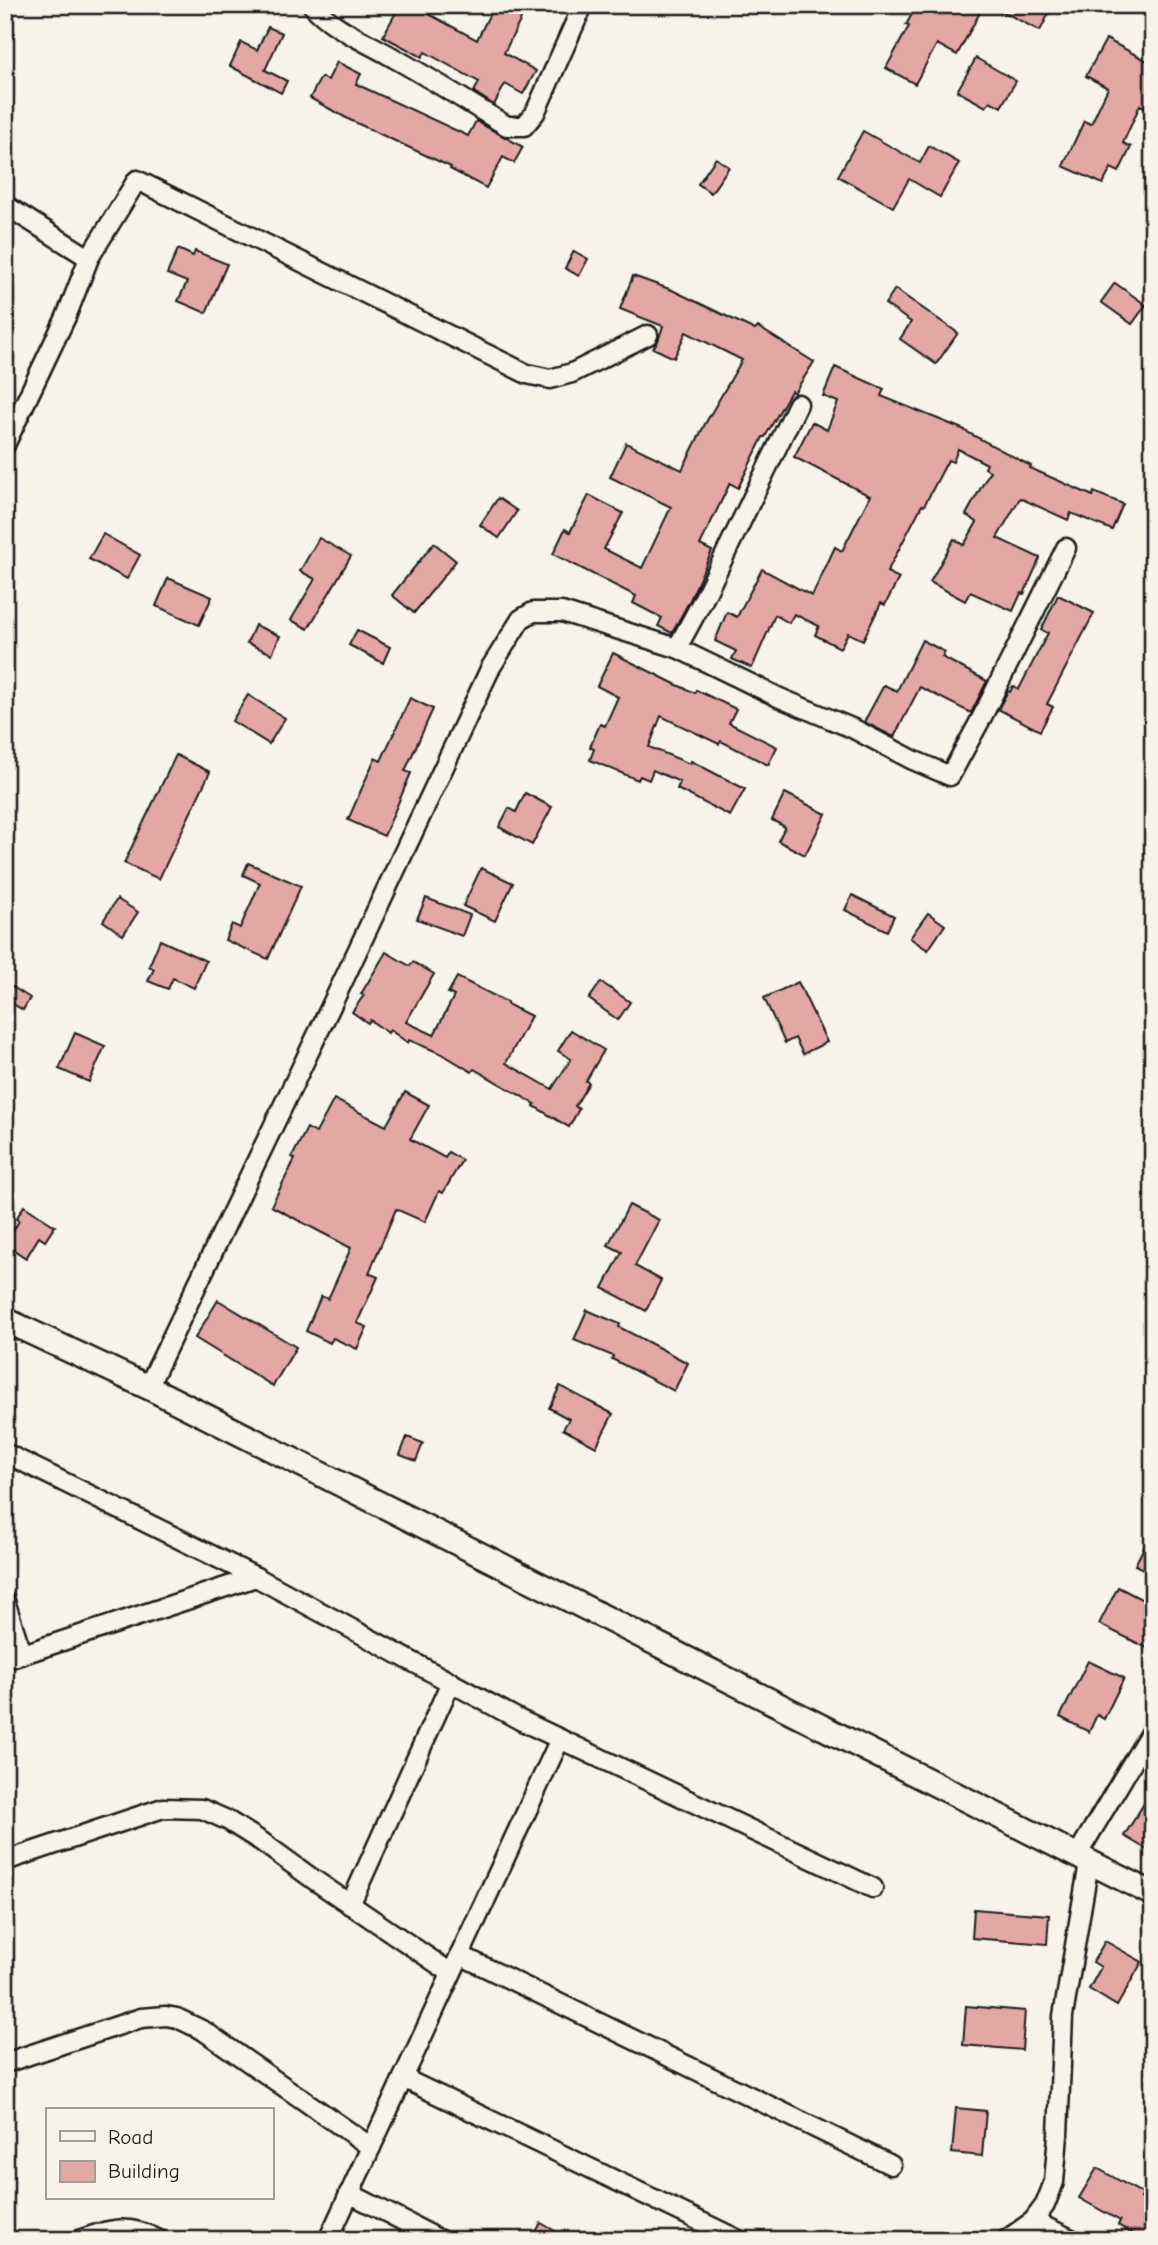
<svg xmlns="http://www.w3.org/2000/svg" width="1158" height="2245" font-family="'Comic Neue',sans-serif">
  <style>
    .building { fill: #e3a8a4; stroke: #1c1c1c; stroke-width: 2 }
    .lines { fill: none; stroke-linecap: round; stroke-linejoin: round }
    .minor-casing { stroke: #1c1c1c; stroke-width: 23 }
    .tertiary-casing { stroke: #1c1c1c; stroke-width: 28 }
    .minor { stroke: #f7f3e8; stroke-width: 18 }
    .tertiary { stroke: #f7f3e8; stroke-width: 23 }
  </style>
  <rect width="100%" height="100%" fill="#f7f3e8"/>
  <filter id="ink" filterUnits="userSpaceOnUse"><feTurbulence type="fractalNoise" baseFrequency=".0143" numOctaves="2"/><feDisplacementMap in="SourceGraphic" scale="14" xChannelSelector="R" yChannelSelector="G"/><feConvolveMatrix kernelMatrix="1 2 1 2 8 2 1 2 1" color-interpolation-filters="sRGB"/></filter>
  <g filter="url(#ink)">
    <g class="building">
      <path d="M400 5H412L477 40 494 5H528L504 53 536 71 523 94 505 84 494 105 474 92 479 82 425 52 422 57 383 36Z"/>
      <path d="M917 5H984L957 55 937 44 915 84 886 68 909 26 906 25Z"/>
      <path d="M990 5H1053L1040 31Z"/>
      <path d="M268 27 282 33 265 70 287 81 281 93 230 66 241 42 257 50Z"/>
      <path d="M1106 39 1153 64V112L1140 105 1123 143 1131 147 1119 172 1111 168 1103 184 1063 166 1084 121 1091 124 1108 88 1086 76Z"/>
      <path d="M976 58 1016 81 1001 107 990 101 986 107 957 91Z"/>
      <path d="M337 62 361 74 356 84 468 136 476 121 523 147 514 163 503 157 486 188 450 169 451 167 350 120 310 98 321 77 328 80Z"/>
      <path d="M863 131 920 163 929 146 959 163 940 197 909 179 893 207 838 176Z"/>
      <path d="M716 158 729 167 711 193 698 184Z"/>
      <path d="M178 249 193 256 195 251 227 264 206 313 178 301 187 282 167 274Z"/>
      <path d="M574 251 588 259 579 276 565 268Z"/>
      <path d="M633 276 672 290 755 330 758 327 814 362 794 393 791 391 765 437H763L738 488 730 483 700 545 712 551 690 600 672 633 658 626 662 618 633 603 636 596 553 554 565 529 570 532 589 495 623 513 604 549 642 568 671 507 610 477 626 443 682 470 705 424 742 360 686 332 674 358 653 348 658 341 663 326 620 309Z"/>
      <path d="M1115 283 1146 305 1132 324 1101 302Z"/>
      <path d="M895 289 958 333 936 364 900 339 911 322 885 304Z"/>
      <path d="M835 367 884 389 881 396 965 430V431L1031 466 1030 468 1093 496 1094 492 1123 504 1112 530 1071 513 1068 520 1020 498 997 538 1040 558 1024 594 1021 593 1013 611 970 592 965 601 930 582 954 539 964 545 977 522 966 515 990 471 985 468 987 464 958 449 953 462 948 460 924 506 922 505 887 572 899 578 885 605 881 603 863 640 848 633 840 648 815 635 819 626 794 614 789 623 775 615 752 668 732 659 736 651 715 641 727 612 737 617 762 569 812 596 835 547 842 551 870 496 794 457 812 422 827 430 838 402 823 396Z"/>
      <path d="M498 498 517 511 499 538 480 525Z"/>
      <path d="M103 534 140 555 127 579 89 559Z"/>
      <path d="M319 538 351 556 308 629 291 620 315 579 300 571Z"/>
      <path d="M434 543 456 561 414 613 392 595Z"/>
      <path d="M168 578 212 597 199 625 156 606Z"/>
      <path d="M1058 595 1094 613 1047 704 1053 707 1040 731 998 709 1008 691 1010 692 1013 686 1019 689 1048 633 1041 630Z"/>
      <path d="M255 625 280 636 272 654 247 643Z"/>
      <path d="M357 630 390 647 383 663 349 645Z"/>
      <path d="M922 640 945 652 942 657 987 681 971 713 920 687 894 737 864 722 884 685 897 691Z"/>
      <path d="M613 653 675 684 695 693 696 690 736 709 729 723 777 747 768 765 721 741 719 744 661 716 649 747 690 764 691 761 745 789 730 816 677 789 680 782 653 770 649 780 640 776 638 780 590 760 594 749 590 747 600 724 605 726 618 697 597 686Z"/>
      <path d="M248 695 285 718 269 744 232 721Z"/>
      <path d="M410 698 433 709 405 771 411 773 384 836 348 820 375 758 381 761Z"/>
      <path d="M176 755 210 772 159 879 124 863Z"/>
      <path d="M525 793 552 807 532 845 499 827 509 808 516 812Z"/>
      <path d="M785 793 826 814 805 855 778 841 785 827 772 820Z"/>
      <path d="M248 863 301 886 268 959 225 940 232 924 240 928 260 883 243 875Z"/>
      <path d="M481 868 513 883 495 921 463 906Z"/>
      <path d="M852 895 894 916 887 931 845 910Z"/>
      <path d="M426 898 470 915 462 936 417 919Z"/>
      <path d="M117 899 138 912 123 935 103 921Z"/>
      <path d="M928 913 945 925 928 950 910 938Z"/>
      <path d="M160 940 206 961 194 988 173 978 168 989 148 981 154 969 149 966Z"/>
      <path d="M386 952 410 966 413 962 434 974 406 1022 434 1035 454 996 448 993 457 977 507 1002V1004L531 1016 506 1063 552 1089 571 1059 558 1051 571 1030 604 1050 586 1081 589 1083 575 1106 579 1109 569 1127 534 1106 535 1104 474 1069 472 1072 442 1054 409 1040 408 1043 390 1030 388 1033 370 1020 368 1023 352 1012 364 995 361 994Z"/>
      <path d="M5 982 30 998 23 1010 5 999Z"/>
      <path d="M601 982 630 1002 618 1020 589 999Z"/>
      <path d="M798 982 827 1042 803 1054 795 1038 785 1043 764 998Z"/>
      <path d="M75 1033 105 1046 89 1082 59 1069Z"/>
      <path d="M405 1092 429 1105 410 1139 445 1158 448 1152 462 1160 443 1193 439 1191 425 1222 396 1209 369 1273 378 1277 357 1323 367 1327 357 1349 333 1338 330 1343 306 1331 321 1296 328 1299 351 1248 271 1206 295 1159 292 1157 307 1128 316 1133 334 1099 386 1126Z"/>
      <path d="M629 1205 659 1220 635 1266 661 1280 646 1311 603 1288 622 1252 608 1245Z"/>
      <path d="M24 1206 55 1226 45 1241 39 1237 26 1258 5 1244 19 1221 16 1219Z"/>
      <path d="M218 1300 296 1347 273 1386 195 1338Z"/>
      <path d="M587 1310 620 1324 619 1327 688 1363 674 1391 612 1359 613 1356 574 1340Z"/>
      <path d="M560 1386 613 1414 596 1447 563 1429 569 1419 549 1408Z"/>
      <path d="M407 1437 423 1443 416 1461 400 1455Z"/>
      <path d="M1153 1529V1574L1135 1565Z"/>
      <path d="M1118 1587 1153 1605V1651L1099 1624Z"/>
      <path d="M1088 1661 1124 1678 1104 1719 1097 1715 1089 1732 1060 1717Z"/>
      <path d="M1153 1789V1853L1124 1836Z"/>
      <path d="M974 1909 1049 1915 1047 1944 972 1938Z"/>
      <path d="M1105 1941 1142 1962 1117 2006 1089 1989 1101 1967 1093 1962Z"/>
      <path d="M966 2006 1025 2011 1022 2050 963 2045Z"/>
      <path d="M956 2108 986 2111 982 2156 952 2153Z"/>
      <path d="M1097 2168 1143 2194 1141 2198 1153 2205V2240H1130L1133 2234 1118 2225 1120 2221 1079 2198Z"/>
      <path d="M541 2223 571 2240H531Z"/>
    </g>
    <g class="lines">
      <g class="minor-casing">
        <g id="minor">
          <path d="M312 5C333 29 367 42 394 58 432 79 469 103 507 126H524L535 113 583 5"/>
          <path d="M5 205 89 258"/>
          <path d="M5 445 66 317 89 258 137 180 527 374 550 379 572 373 648 335"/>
          <path d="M677 648 703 600 798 404"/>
          <path d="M148 1387 345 977 491 667 521 619 533 612H562L677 648 780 698 854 729 913 760 950 776 981 719 1066 548"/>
          <path d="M5 1453 256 1577 520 1720 873 1888"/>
          <path d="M5 1601 22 1654"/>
          <path d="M5 1660 256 1577"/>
          <path d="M1076 1857 1153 1728"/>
          <path d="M5 1861 163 1808 202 1809 227 1820 262 1842 313 1879 451 1973"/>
          <path d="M350 1905 451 1682"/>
          <path d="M460 1955 891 2165"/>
          <path d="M5 2063 141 2018 166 2016 177 2018 204 2031 371 2147"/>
          <path d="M403 2078 739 2240"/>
          <path d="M349 2193 440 2240"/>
          <path d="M1033 2221 1073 2240"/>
          <path d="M79 2240C111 2229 128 2223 159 2240"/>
          <path d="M328 2240 560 1739"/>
          <path d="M1006 2240 1033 2221 1045 2205 1054 2182 1058 2135 1063 2016 1089 1863"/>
        </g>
      </g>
      <g class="tertiary-casing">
        <path id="tertiary" d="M5 1320 148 1387 1153 1894"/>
      </g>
      <use href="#minor" class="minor"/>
      <use href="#tertiary" class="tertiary"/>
    </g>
  </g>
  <rect width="1158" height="2245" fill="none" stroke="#f7f3e8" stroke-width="28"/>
  <rect x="14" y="14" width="1130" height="2217" fill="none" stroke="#1c1c1c" stroke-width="2.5" filter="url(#ink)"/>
  <rect x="46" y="2108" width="228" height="91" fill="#f7f3e8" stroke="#9f9d96" stroke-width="2"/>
  <rect x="60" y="2131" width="35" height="10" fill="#f7f3e8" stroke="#9f9d96" stroke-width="2"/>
  <text x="108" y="2144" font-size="21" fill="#1c1c1c">Road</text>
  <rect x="60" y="2161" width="35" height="21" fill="#e3a8a4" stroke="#9f9d96" stroke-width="2"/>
  <text x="108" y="2178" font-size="21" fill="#1c1c1c">Building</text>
</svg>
